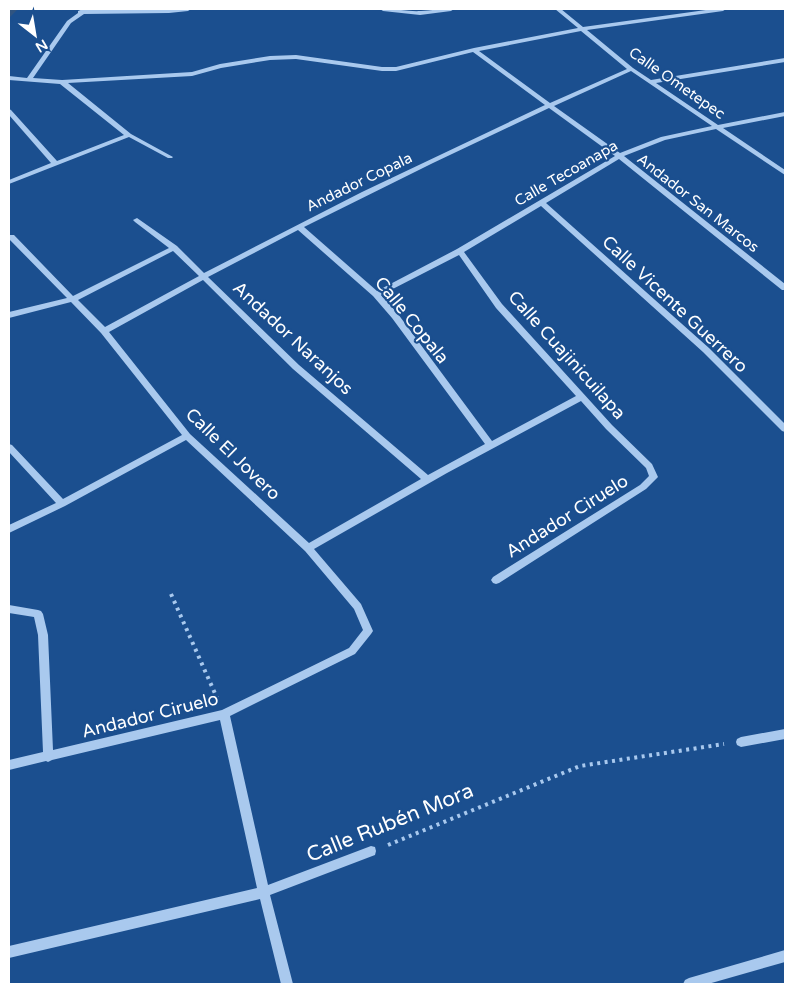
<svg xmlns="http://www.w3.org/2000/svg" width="794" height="993" font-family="'Varela Round',sans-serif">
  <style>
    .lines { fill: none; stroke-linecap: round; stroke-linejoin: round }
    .path { stroke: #a9c9ee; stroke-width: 4; stroke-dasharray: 3 4.5; stroke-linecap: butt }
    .minor { fill: #a9c9ee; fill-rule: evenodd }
    .shaded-wall { fill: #305480 }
    .labels { text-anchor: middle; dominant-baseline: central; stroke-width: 4.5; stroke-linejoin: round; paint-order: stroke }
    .far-street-label { font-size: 15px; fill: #fff; stroke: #1b4f8f }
    .street-label { font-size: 18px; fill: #fff; stroke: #1b4f8f }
    .near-street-label { font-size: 21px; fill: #fff; stroke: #1b4f8f }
  </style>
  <rect width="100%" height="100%" fill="#1b4f8f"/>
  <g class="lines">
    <g class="path">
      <path d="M171 594 217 698"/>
      <path d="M388 845 580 766 724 744"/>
    </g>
    <g class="minor">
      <path d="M83 9H87L88 10 191 9 188 11 169 13 84 14 71 23 33 78 62 80 192 72 220 64 270 56 296 55 382 67H396L474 48 578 28 555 9H561L583 27 713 9H726L723 11 587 30 633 68 651 80 785 58V62L656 83 718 125 785 112V116L723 128 785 170V175L716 129 665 140 624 156 785 284V290H782L619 159 546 203 709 348 785 424V432L782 431 703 352 541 206 464 252 502 304 612 425 652 464 658 477 646 489 499 583 496 584 493 583 491 580 493 577 640 485 649 476 646 468 606 429 581 401 447 473 314 549 361 604 373 631 371 634 355 654 230 716 268 885 371 846 375 847 376 851 375 855 270 895 293 984H281L260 899 9 958V946L257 888 220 720 52 760 48 762 46 761 9 770V760L43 752 38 635 34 617 9 613V605L38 610 41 611 43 614 48 635 53 750 222 710 349 648 363 630 354 609 305 551 186 440 65 506 9 533V525L56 503 9 452V444L12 445 63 499 182 435 101 333 71 302 9 318V312L67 298 9 239V235H14L73 296 169 248 135 222 133 220 137 218 177 246 204 273 362 192 545 105 473 52 396 71H382L296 59 270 60 221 68 192 76 68 83 131 134 173 157 172 158H168L129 137 9 184V180L51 163 9 115V109L11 110 57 161 124 135 60 84 9 80V76L27 78 67 21 78 13V11ZM581 31 627 69 550 103 479 51ZM631 71 712 126 661 137 620 153 554 106ZM549 108 615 156 457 249 377 291 304 227 433 163ZM298 230 373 296 392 318 485 444 428 475 299 365 208 277ZM173 251 199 276 105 327 78 300ZM459 255 496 308 576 396 492 441 398 314 381 295ZM203 280 293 369 421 479 309 543 190 434 109 332Z"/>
      <path d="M380 9C394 8 408 12 421 11 432 11 443 8 454 9L451 11 420 15 383 11Z"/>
      <path d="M785 729V739L741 747 737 745 736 742 737 739 741 737Z"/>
      <path d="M785 950V962L708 984H683L685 980 689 978Z"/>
    </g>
  </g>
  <path class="shaded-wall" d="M9 9H18L9 18Z"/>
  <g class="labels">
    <g class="far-street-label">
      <text transform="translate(677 83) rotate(35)">Calle Ometepec</text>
      <text transform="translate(566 173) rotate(-30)">Calle Tecoanapa</text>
      <text transform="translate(359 182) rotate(-26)">Andador Copala</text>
      <text transform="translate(698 203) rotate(38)">Andador San Marcos</text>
    </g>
    <g class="street-label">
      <text transform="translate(675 304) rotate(43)">Calle Vicente Guerrero</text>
      <text transform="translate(412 320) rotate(51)">Calle Copala</text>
      <text transform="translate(293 338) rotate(43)">Andador Naranjos</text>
      <text transform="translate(567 355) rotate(48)">Calle Cuajinicuilapa</text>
      <text transform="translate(233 454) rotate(44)">Calle El Jovero</text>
      <text transform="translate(567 516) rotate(-32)">Andador Ciruelo</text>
      <text transform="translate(150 715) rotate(-14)">Andador Ciruelo</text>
    </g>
    <g class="near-street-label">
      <text transform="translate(390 823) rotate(-22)">Calle Rubén Mora</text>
    </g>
  </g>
  <rect width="794" height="993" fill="none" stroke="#ffffff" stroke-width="20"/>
  <g transform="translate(35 35) rotate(149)" stroke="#1b4f8f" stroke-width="4" paint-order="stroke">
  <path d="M0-4L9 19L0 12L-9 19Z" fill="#ffffff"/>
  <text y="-8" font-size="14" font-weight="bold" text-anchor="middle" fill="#ffffff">N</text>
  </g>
</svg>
